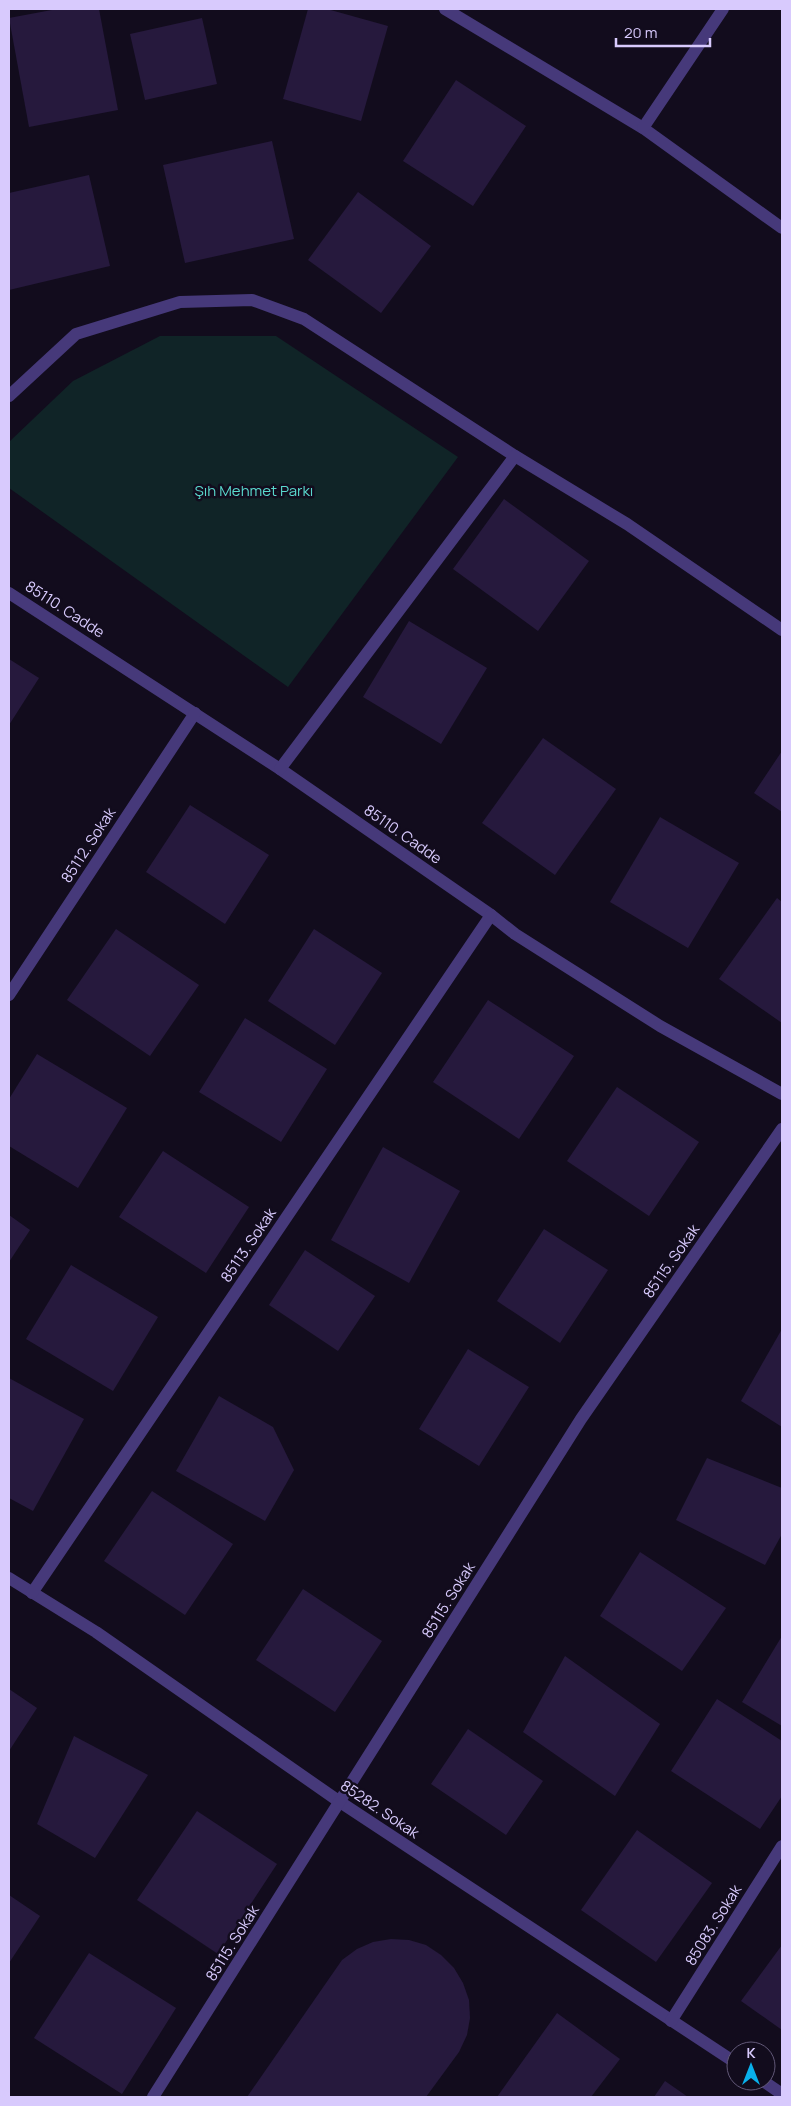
<svg xmlns="http://www.w3.org/2000/svg" width="791" height="2106" font-family="Manrope,sans-serif">
  <style>
    .green { fill: #102427 }
    .building { fill: #26193d }
    .lines { fill: none; stroke-linecap: round; stroke-linejoin: round }
    .minor { stroke: #46397a; stroke-width: 12 }
    .labels { text-anchor: middle; dominant-baseline: central; stroke-width: 5; stroke-linejoin: round; paint-order: stroke }
    .park-label { font-size: 15px; fill: #5ad9ce; stroke: #120c1d }
    .street-label { font-size: 15px; fill: #d8cafd; stroke: #120c1d }
  </style>
  <rect width="100%" height="100%" fill="#120c1d"/>
  <path class="green" d="M160 336H276L458 457 288 687 9 488V442L73 381Z"/>
  <g class="building">
    <path d="M57 9H99L118 110 29 127 9 18Z"/>
    <path d="M308 9H327L388 26 361 121 283 99Z"/>
    <path d="M202 18 217 84 145 100 130 34Z"/>
    <path d="M456 80 526 126 473 206 403 161Z"/>
    <path d="M272 141 294 239 185 263 163 165Z"/>
    <path d="M89 175 110 266 9 290V193Z"/>
    <path d="M358 192 431 246 381 313 308 260Z"/>
    <path d="M504 499 589 561 538 631 453 569Z"/>
    <path d="M409 621 487 668 441 744 363 697Z"/>
    <path d="M9 659 39 678 9 725Z"/>
    <path d="M543 738 616 789 555 875 482 823Z"/>
    <path d="M782 751V812L754 793Z"/>
    <path d="M190 805 269 855 225 924 146 872Z"/>
    <path d="M660 817 739 863 688 948 610 902Z"/>
    <path d="M777 898 782 902V1023L719 979Z"/>
    <path d="M116 929 199 985 150 1056 67 1000Z"/>
    <path d="M314 929 382 973 335 1045 268 1001Z"/>
    <path d="M488 1000 574 1056 519 1139 433 1082Z"/>
    <path d="M245 1018 327 1069 281 1142 199 1092Z"/>
    <path d="M37 1054 127 1108 78 1188 9 1146V1099Z"/>
    <path d="M617 1087 699 1142 649 1216 567 1161Z"/>
    <path d="M383 1147 460 1191 409 1283 331 1240Z"/>
    <path d="M163 1151 249 1207 206 1273 119 1217Z"/>
    <path d="M9 1215 30 1230 9 1262Z"/>
    <path d="M544 1229 608 1270 560 1343 497 1301Z"/>
    <path d="M305 1250 375 1296 338 1351 269 1305Z"/>
    <path d="M71 1265 158 1317 113 1391 26 1339Z"/>
    <path d="M782 1329V1427L741 1401Z"/>
    <path d="M468 1349 529 1387 479 1466 419 1429Z"/>
    <path d="M9 1378 84 1419 33 1511 9 1498Z"/>
    <path d="M219 1396 273 1427 294 1470 265 1521 176 1471Z"/>
    <path d="M707 1458 782 1488V1534L765 1565 676 1520Z"/>
    <path d="M152 1491 233 1544 185 1615 104 1561Z"/>
    <path d="M640 1552 726 1608 682 1671 600 1616Z"/>
    <path d="M303 1589 382 1641 335 1712 256 1660Z"/>
    <path d="M782 1636V1726L742 1702Z"/>
    <path d="M565 1656 660 1724 615 1796 523 1732Z"/>
    <path d="M9 1689 37 1708 9 1751Z"/>
    <path d="M717 1699 782 1741V1796L760 1829 671 1771Z"/>
    <path d="M468 1729 543 1781 506 1835 431 1784Z"/>
    <path d="M74 1736 148 1775 95 1858 37 1824Z"/>
    <path d="M197 1811 277 1864 218 1954 137 1900Z"/>
    <path d="M637 1830 712 1883 656 1962 581 1910Z"/>
    <path d="M9 1895 40 1916 9 1963Z"/>
    <path d="M391 1939 409 1940 426 1945 441 1955 454 1968 463 1983 469 2000 470 2018 467 2035 459 2052 426 2097H247L342 1960 357 1949 373 1942Z"/>
    <path d="M782 1945V2030L741 2001Z"/>
    <path d="M89 1953 176 2008 122 2094 34 2038Z"/>
    <path d="M557 2013 620 2059 591 2097H497Z"/>
    <path d="M665 2081 688 2097H654Z"/>
  </g>
  <g class="lines">
    <g class="minor">
      <path d="M445 9 643 128 782 228"/>
      <path d="M643 128 723 9"/>
      <path d="M9 396 76 334 180 302 252 300 304 319 515 456 627 524 782 630"/>
      <path d="M9 593 280 769 491 915 515 934 660 1026 782 1094"/>
      <path d="M280 769 515 456"/>
      <path d="M9 995 195 713"/>
      <path d="M9 1578 96 1632 340 1802 736 2063"/>
      <path d="M32 1593 491 915"/>
      <path d="M671 2021 782 1846"/>
      <path d="M763 2081 782 2094"/>
      <path d="M153 2097 581 1419 782 1129"/>
    </g>
  </g>
  <g class="labels">
    <g class="park-label">
      <text x="254" y="490">Şıh Mehmet Parkı</text>
    </g>
    <g class="street-label">
      <text transform="translate(65 609) rotate(33)">85110. Cadde</text>
      <text transform="translate(403 834) rotate(35)">85110. Cadde</text>
      <text transform="translate(88 845) rotate(-57)">85112. Sokak</text>
      <text transform="translate(248 1245) rotate(-56)">85113. Sokak</text>
      <text transform="translate(671 1261) rotate(-55)">85115. Sokak</text>
      <text transform="translate(448 1600) rotate(-58)">85115. Sokak</text>
      <text transform="translate(380 1809) rotate(34)">85282. Sokak</text>
      <text transform="translate(713 1925) rotate(-58)">85083. Sokak</text>
      <text transform="translate(232 1943) rotate(-58)">85115. Sokak</text>
    </g>
  </g>
  <rect width="791" height="2106" fill="none" stroke="#d8cafd" stroke-width="20"/>
  <g transform="translate(751 2066)"><circle r="24" fill="#120c1d" stroke="#615877"/>
  <path d="M0-4L9 19L0 12L-9 19Z" fill="#09b0eb"/>
  <text y="-8" font-size="14" font-weight="bold" text-anchor="middle" fill="#d8cafd">K</text>
  </g>
  <path d="M616 38v8h94v-8" fill="none" stroke="#d8cafd" stroke-width="2.5"/>
  <text x="624" y="38" font-size="15" fill="#d8cafd" stroke="#120c1d" stroke-width="4" paint-order="stroke">20 m</text>
</svg>
